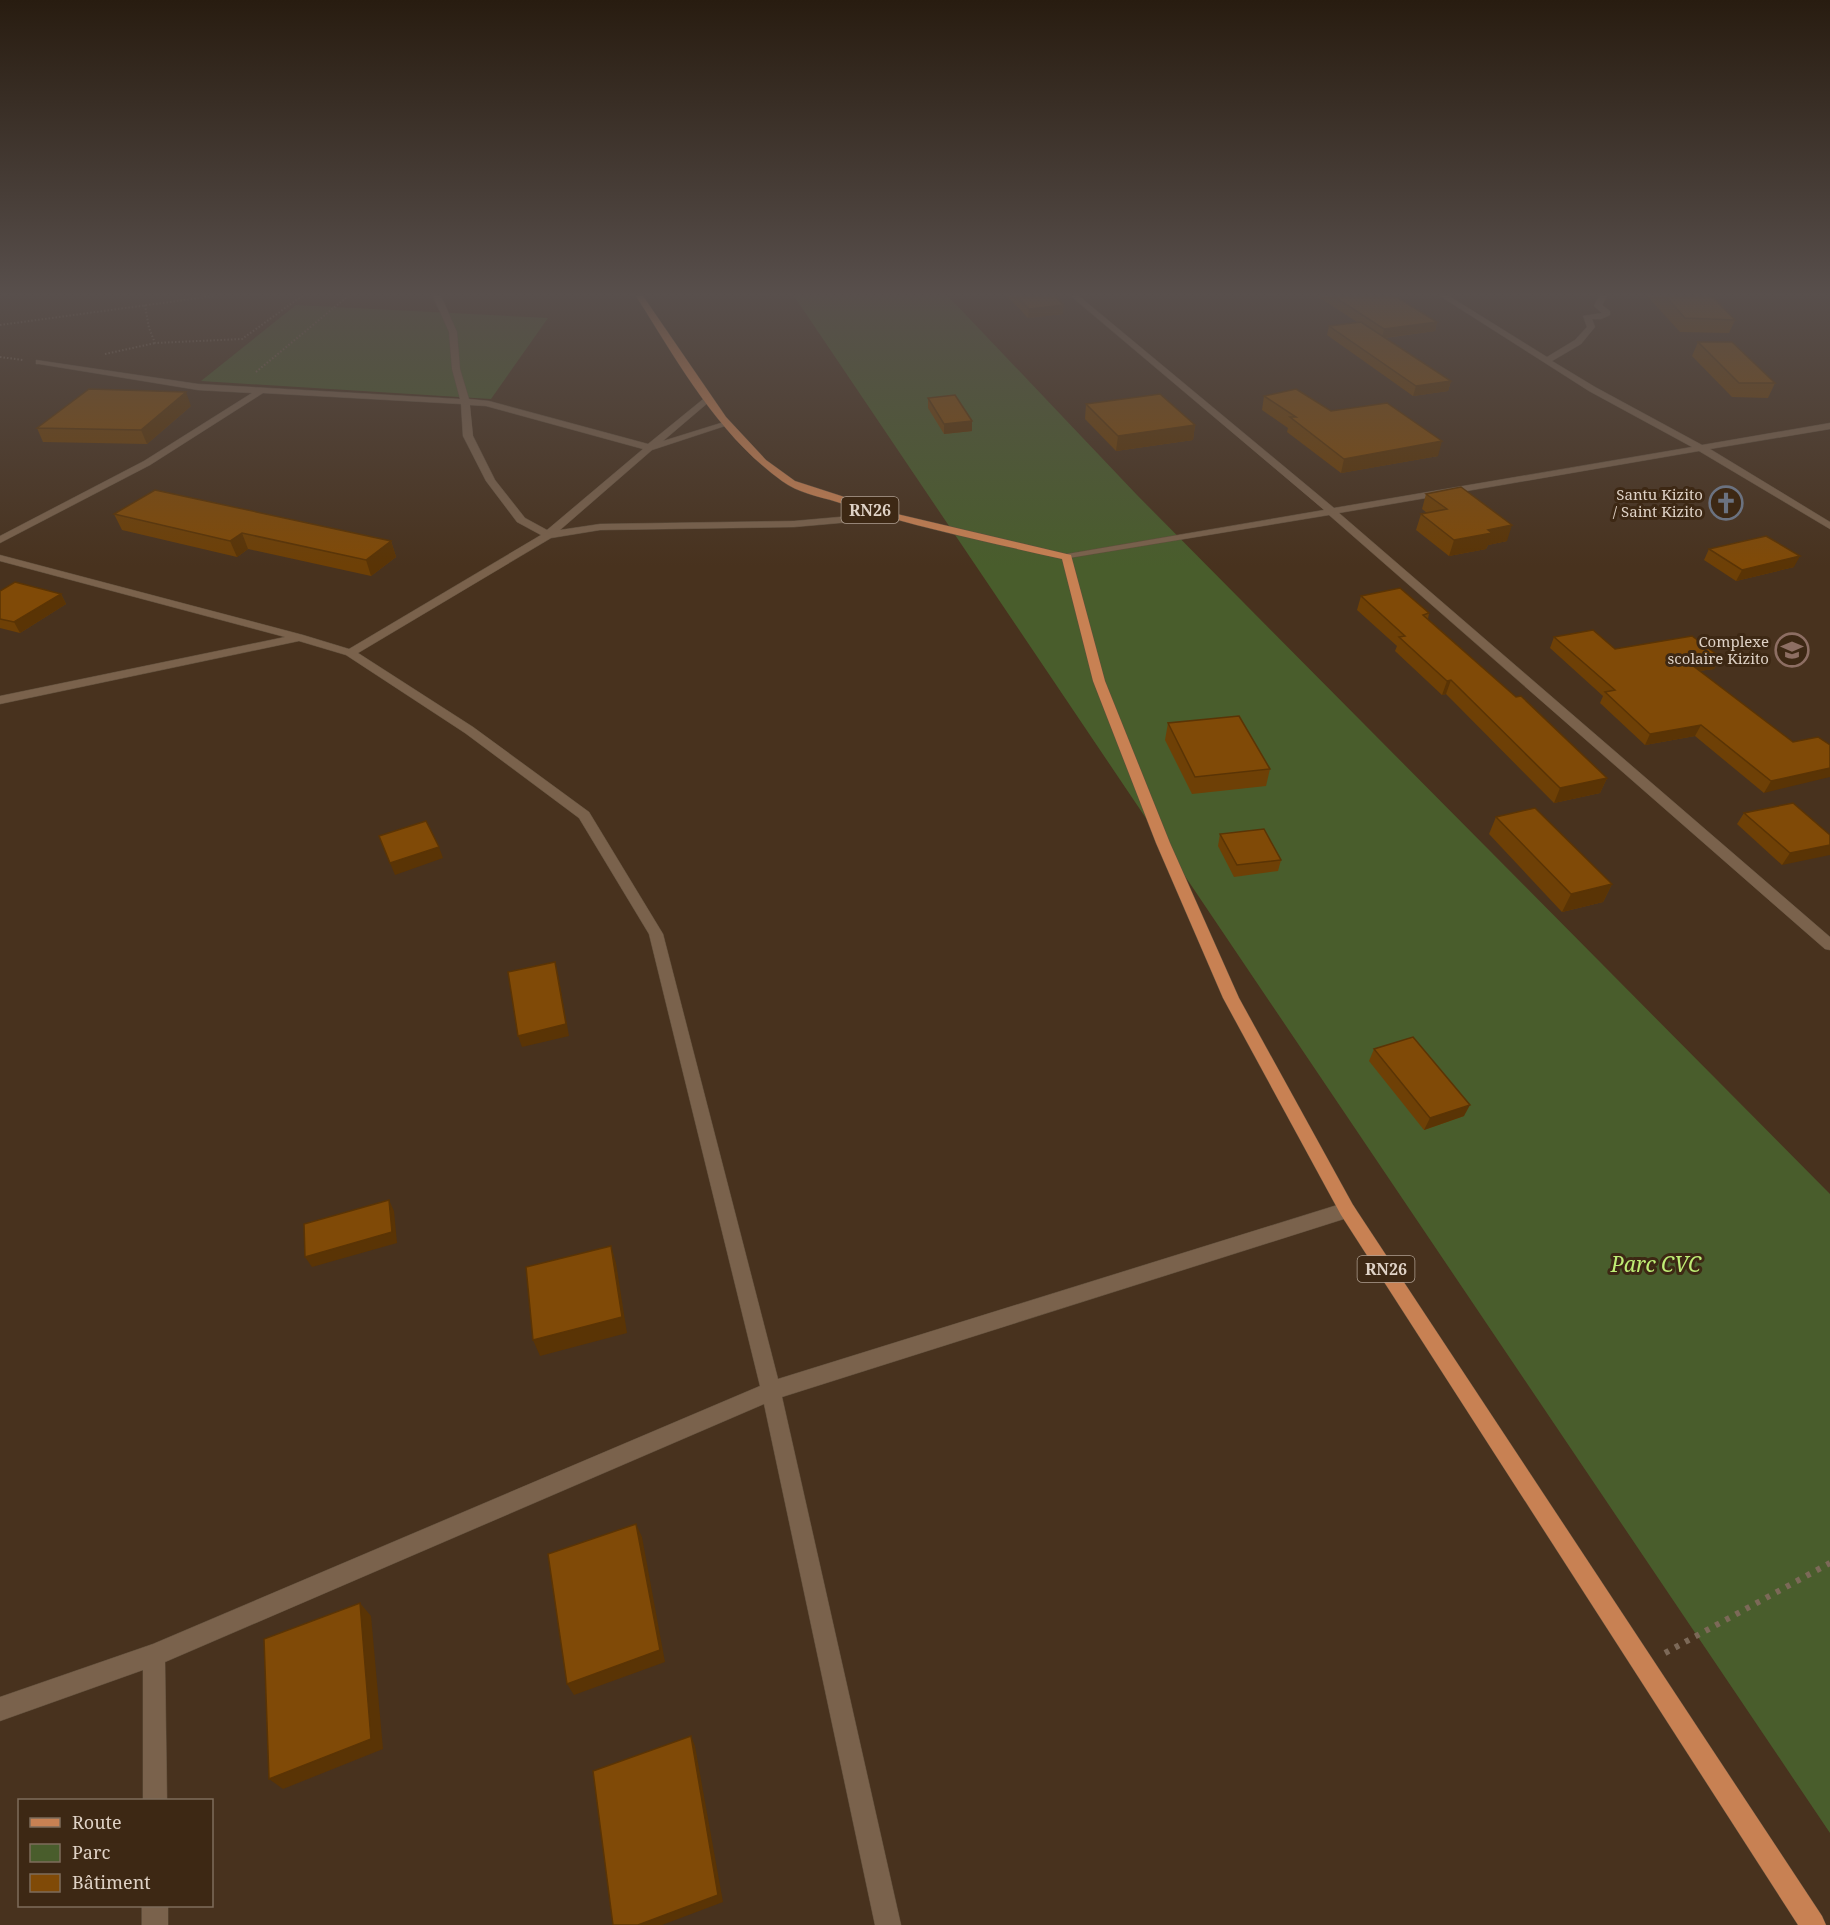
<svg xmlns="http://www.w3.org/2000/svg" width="1830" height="1925" font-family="'Noto Serif',serif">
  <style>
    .green { fill: #495d2c }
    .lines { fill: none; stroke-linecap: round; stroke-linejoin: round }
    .street-casing { stroke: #5f4e3b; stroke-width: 1 }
    .primary-casing { stroke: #5f4e3b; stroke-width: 1 }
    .path-far1 { stroke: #7c6958; stroke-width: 2; stroke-dasharray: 1.5 2; stroke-linecap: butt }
    .path { stroke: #7c6958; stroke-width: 6; stroke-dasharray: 4.5 7; stroke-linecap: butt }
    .street { fill: #7a624c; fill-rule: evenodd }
    .primary { fill: #c88153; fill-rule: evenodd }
    .wall { fill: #6e4006 }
    .shaded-wall { fill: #5a3405 }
    .building { fill: #804a07; stroke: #5a3405; stroke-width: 1.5 }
    .labels { text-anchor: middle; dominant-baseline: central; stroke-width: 6; stroke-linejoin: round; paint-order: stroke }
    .far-poi-label { font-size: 15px; fill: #dfd2c6; stroke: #3d2814; text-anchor: end }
    .shield { fill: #3d2814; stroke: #ae9f91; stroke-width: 1.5 }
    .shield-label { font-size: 16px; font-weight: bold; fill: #dfd2c6 }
    .near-park-label { font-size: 21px; font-style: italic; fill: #bfee75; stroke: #3d2814 }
  </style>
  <rect width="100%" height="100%" fill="#48321e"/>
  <g class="green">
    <path d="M794 296H948L1137 495 1830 1194V1833Z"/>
    <path d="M296 305 548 318 491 399 201 381Z"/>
  </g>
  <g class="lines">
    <g class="street-casing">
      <g id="street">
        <path d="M433 296H441L457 332 460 369 469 399 489 401 648 444 707 396 711 399 710 401 663 441 724 422 731 424 652 450 560 530 600 524 794 521 885 513 890 516 885 519 794 527 600 530 551 538 358 653 473 727 589 812 663 934 778 1379 1347 1202 1353 1205 1356 1210 1353 1215 1347 1218 782 1397 901 1925H875L764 1404 165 1662 167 1800H143V1670L0 1721V1697L153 1644 760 1386 649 934 579 818 465 733 346 655 299 641 0 704V696L285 637 0 561V555L303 635 349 649 541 535 517 522 486 481 463 436 461 404 263 393 150 465 0 543V536L144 461 252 393 198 390 39 364H36V360L198 384 460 399 452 369 449 332ZM470 405 486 406 643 449 547 530 525 518 495 480 473 436Z"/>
        <path d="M1071 296H1079L1334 508 1692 447 1589 391 1440 296H1449L1547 357 1575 340 1587 327 1583 316 1602 313 1594 306 1599 296H1607L1602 305 1610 311V315L1601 319H1592L1595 327 1581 344 1552 361 1595 387 1702 445 1830 423V429L1710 449 1830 522V529L1699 451 1339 513 1830 937V950L1825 949 1329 515 1063 559 1062 557 1067 554 1324 510Z"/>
        <rect x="142" y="1906" width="26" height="19"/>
      </g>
    </g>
    <g class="primary-casing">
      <path id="primary" d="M636 296H643L726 417 766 460 795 481 897 514 1071 555 1105 681 1170 843 1239 998 1353 1205 1822 1916 1826 1925H1798L1341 1215 1223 998 1156 843 1093 681 1062 559C987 542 911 526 837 502 818 496 798 493 782 481 717 434 678 362 636 296Z"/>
    </g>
    <g class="path-far1">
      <path d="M145 305 149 328 155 343 242 339 302 296"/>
      <path d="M0 325 214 296"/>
      <path d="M105 354 155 343"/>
      <path d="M0 357 23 360"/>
      <path d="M256 372 348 296"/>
    </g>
    <path class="path" d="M1665 1653 1830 1563"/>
    <use href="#street" class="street"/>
    <use href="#primary" class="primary"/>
  </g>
  <g class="wall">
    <path d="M1007 296H1055L1063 314 1028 318Z"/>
    <path d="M1317 296H1395L1437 322 1435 331 1386 338 1451 381 1448 391 1413 396 1327 335 1329 326 1357 322Z"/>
    <path d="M1647 296H1712L1735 320 1729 333 1680 332Z"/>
    <path d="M1698 342 1775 383 1768 398 1732 397 1692 356Z"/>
    <path d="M1264 396 1331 411 1438 456 1341 473 1287 432 1288 428 1262 410Z"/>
    <path d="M928 398 972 431 944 434 928 408Z"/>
    <path d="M1086 404 1195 425 1193 440 1116 451 1085 419Z"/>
    <path d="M191 406 147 444 43 442 37 428Z"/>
    <path d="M1426 494 1507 541 1488 545 1486 549 1449 556 1416 530 1421 514 1427 513 1422 509Z"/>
    <path d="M114 514 391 541 396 557 371 576 248 549 237 557 122 530Z"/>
    <path d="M1709 549 1794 567 1736 581 1704 560Z"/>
    <path d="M0 591 61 594 66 604 20 633 0 628Z"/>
    <path d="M1361 596 1429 613 1428 619 1607 778 1600 793 1554 803 1446 694 1442 695 1395 651 1397 646 1357 610Z"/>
    <path d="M1554 637 1615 649 1720 657 1714 669 1699 671 1793 742 1818 737 1764 793 1695 736 1645 745 1600 703 1603 696 1550 648Z"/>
    <path d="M1168 723 1270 769 1266 786 1192 794 1165 740Z"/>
    <path d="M1744 813 1830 835 1782 865 1737 824Z"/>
    <path d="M1496 817 1612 884 1603 902 1562 912 1489 834Z"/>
    <path d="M1220 834 1281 860 1278 871 1234 877 1218 846Z"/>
    <path d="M1374 1049 1464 1116 1424 1130 1369 1061Z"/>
  </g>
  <g class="shaded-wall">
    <path d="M1064 305 1063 314 1028 318 1029 309Z"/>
    <path d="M1437 322 1435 331 1382 338 1384 329Z"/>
    <path d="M1451 381 1448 391 1413 396 1416 386Z"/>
    <path d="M186 392 191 406 147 444 141 430Z"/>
    <path d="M972 421V431L944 434V424Z"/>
    <path d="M1195 425 1193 440 1116 451 1118 436Z"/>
    <path d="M1442 441 1438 456 1341 473 1344 459Z"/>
    <path d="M1512 525 1507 541 1488 545 1486 549 1449 556 1454 540 1488 530Z"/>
    <path d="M242 533 248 549 237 557 230 541Z"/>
    <path d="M391 541 396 557 371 576 366 560Z"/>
    <path d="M1800 556 1794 567 1736 581 1742 570Z"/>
    <path d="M61 594 66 604 20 633 14 622Z"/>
    <path d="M1720 657 1714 669 1682 673 1688 662Z"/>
    <path d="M1451 680 1446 694 1442 695 1447 681Z"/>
    <path d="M1701 725 1695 736 1645 745 1650 734Z"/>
    <path d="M1830 768V777L1764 793 1771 781Z"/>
    <path d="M1607 778 1600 793 1554 803 1560 788Z"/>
    <path d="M1830 845V855L1782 865 1790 853Z"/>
    <path d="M439 847 443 858 395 875 390 863Z"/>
    <path d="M1612 884 1603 902 1562 912 1571 894Z"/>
    <path d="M555 962 558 974 569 1036 522 1047 518 1036Z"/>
    <path d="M1470 1105 1464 1116 1424 1130 1430 1118Z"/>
    <path d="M389 1200 394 1211 397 1243 312 1267 305 1257Z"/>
    <path d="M611 1246 616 1263 627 1333 540 1356 533 1340Z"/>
    <path d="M636 1524 642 1537 665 1662 574 1695 567 1684Z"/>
    <path d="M360 1603 371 1616 383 1749 283 1789 269 1779Z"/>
    <path d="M691 1736 695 1746 723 1902 662 1925H638Z"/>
  </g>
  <g class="building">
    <path d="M1016 296H1055L1064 305 1029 309Z"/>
    <path d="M1333 296H1395L1437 322 1384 329Z"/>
    <path d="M1665 296H1712L1735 320 1685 318Z"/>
    <path d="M1361 322 1451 381 1416 386 1329 326Z"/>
    <path d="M1698 342H1732L1775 383H1739Z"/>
    <path d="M89 389 186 392 141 430 37 428Z"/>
    <path d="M1296 389 1331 411 1387 403 1442 441 1344 459 1290 417H1296L1264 396Z"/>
    <path d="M1160 394 1195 425 1118 436 1086 404Z"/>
    <path d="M955 395 972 421 944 424 928 398Z"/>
    <path d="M1461 487 1512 525 1488 530 1492 533 1454 540 1421 514 1447 509 1426 494Z"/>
    <path d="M155 490 391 541 366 560 242 533 230 541 114 514Z"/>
    <path d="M1766 536 1800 556 1742 570 1709 549Z"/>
    <path d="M15 582 61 594 14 622 0 619V591Z"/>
    <path d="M1400 588 1429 613 1423 615 1516 697 1521 696 1607 778 1560 788 1451 680 1447 681 1399 637 1405 636 1361 596Z"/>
    <path d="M1593 630 1615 649 1692 636 1720 657 1688 662 1793 742 1818 737 1830 745V768L1771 781 1701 725 1650 734 1605 692 1615 690 1554 637Z"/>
    <path d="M1239 716 1270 769 1195 777 1168 723Z"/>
    <path d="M1793 803 1830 835V845L1790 853 1744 813Z"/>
    <path d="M1535 808 1612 884 1571 894 1496 817Z"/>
    <path d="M426 821 439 847 390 863 379 836Z"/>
    <path d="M1264 829 1281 860 1237 865 1220 834Z"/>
    <path d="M555 962 566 1024 518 1036 508 972Z"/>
    <path d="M1413 1037 1470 1105 1430 1118 1374 1049Z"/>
    <path d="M389 1200 392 1232 305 1257 304 1224Z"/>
    <path d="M611 1246 622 1317 533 1340 526 1267Z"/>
    <path d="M636 1524 660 1650 567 1684 548 1554Z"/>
    <path d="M360 1603 371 1739 269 1779 264 1639Z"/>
    <path d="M691 1736 718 1895 638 1925H613L593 1771Z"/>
  </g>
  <linearGradient id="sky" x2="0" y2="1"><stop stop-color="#281c10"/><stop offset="0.52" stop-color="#584f4c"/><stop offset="1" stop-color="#584f4c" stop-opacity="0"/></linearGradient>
  <rect width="1830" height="566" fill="url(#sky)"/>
  <defs>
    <g id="church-ring" transform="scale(1.725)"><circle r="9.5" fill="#3d2814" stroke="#6b7280" stroke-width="1.5"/><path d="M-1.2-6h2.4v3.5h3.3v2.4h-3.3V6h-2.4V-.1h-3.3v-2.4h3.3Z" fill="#6b7280"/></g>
    <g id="school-ring" transform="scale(1.725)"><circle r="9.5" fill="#3d2814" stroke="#8d6e63" stroke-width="1.5"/><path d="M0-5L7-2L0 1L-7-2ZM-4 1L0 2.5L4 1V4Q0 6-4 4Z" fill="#8d6e63"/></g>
  </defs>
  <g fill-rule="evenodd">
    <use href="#church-ring" x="1726" y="503"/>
    <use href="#school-ring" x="1792" y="650"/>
  </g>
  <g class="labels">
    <g class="far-poi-label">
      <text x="1703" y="494">Santu Kizito<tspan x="1703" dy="17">/ Saint Kizito</tspan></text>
      <text x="1769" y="641">Complexe<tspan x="1769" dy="17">scolaire Kizito</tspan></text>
    </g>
    <g class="shield">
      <rect x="841.5" y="497" width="57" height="26" rx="4.5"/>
      <rect x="1357.5" y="1256" width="57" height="26" rx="4.5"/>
    </g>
    <g class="shield-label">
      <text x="870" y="510">RN26</text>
      <text x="1386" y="1269">RN26</text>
    </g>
    <g class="near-park-label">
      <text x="1656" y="1264">Parc CVC</text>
    </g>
  </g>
  <rect x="18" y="1799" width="195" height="108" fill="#3d2814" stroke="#7e6c5b" stroke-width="1.5"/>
  <rect x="30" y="1818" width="30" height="9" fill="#c88153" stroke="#7e6c5b" stroke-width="1.5"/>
  <text x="72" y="1829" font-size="18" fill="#dfd2c6">Route</text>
  <rect x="30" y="1844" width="30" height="18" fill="#495d2c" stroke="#7e6c5b" stroke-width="1.5"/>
  <text x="72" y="1859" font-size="18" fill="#dfd2c6">Parc</text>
  <rect x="30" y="1874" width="30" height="18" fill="#804a07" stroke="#7e6c5b" stroke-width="1.5"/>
  <text x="72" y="1889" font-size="18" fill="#dfd2c6">Bâtiment</text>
</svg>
